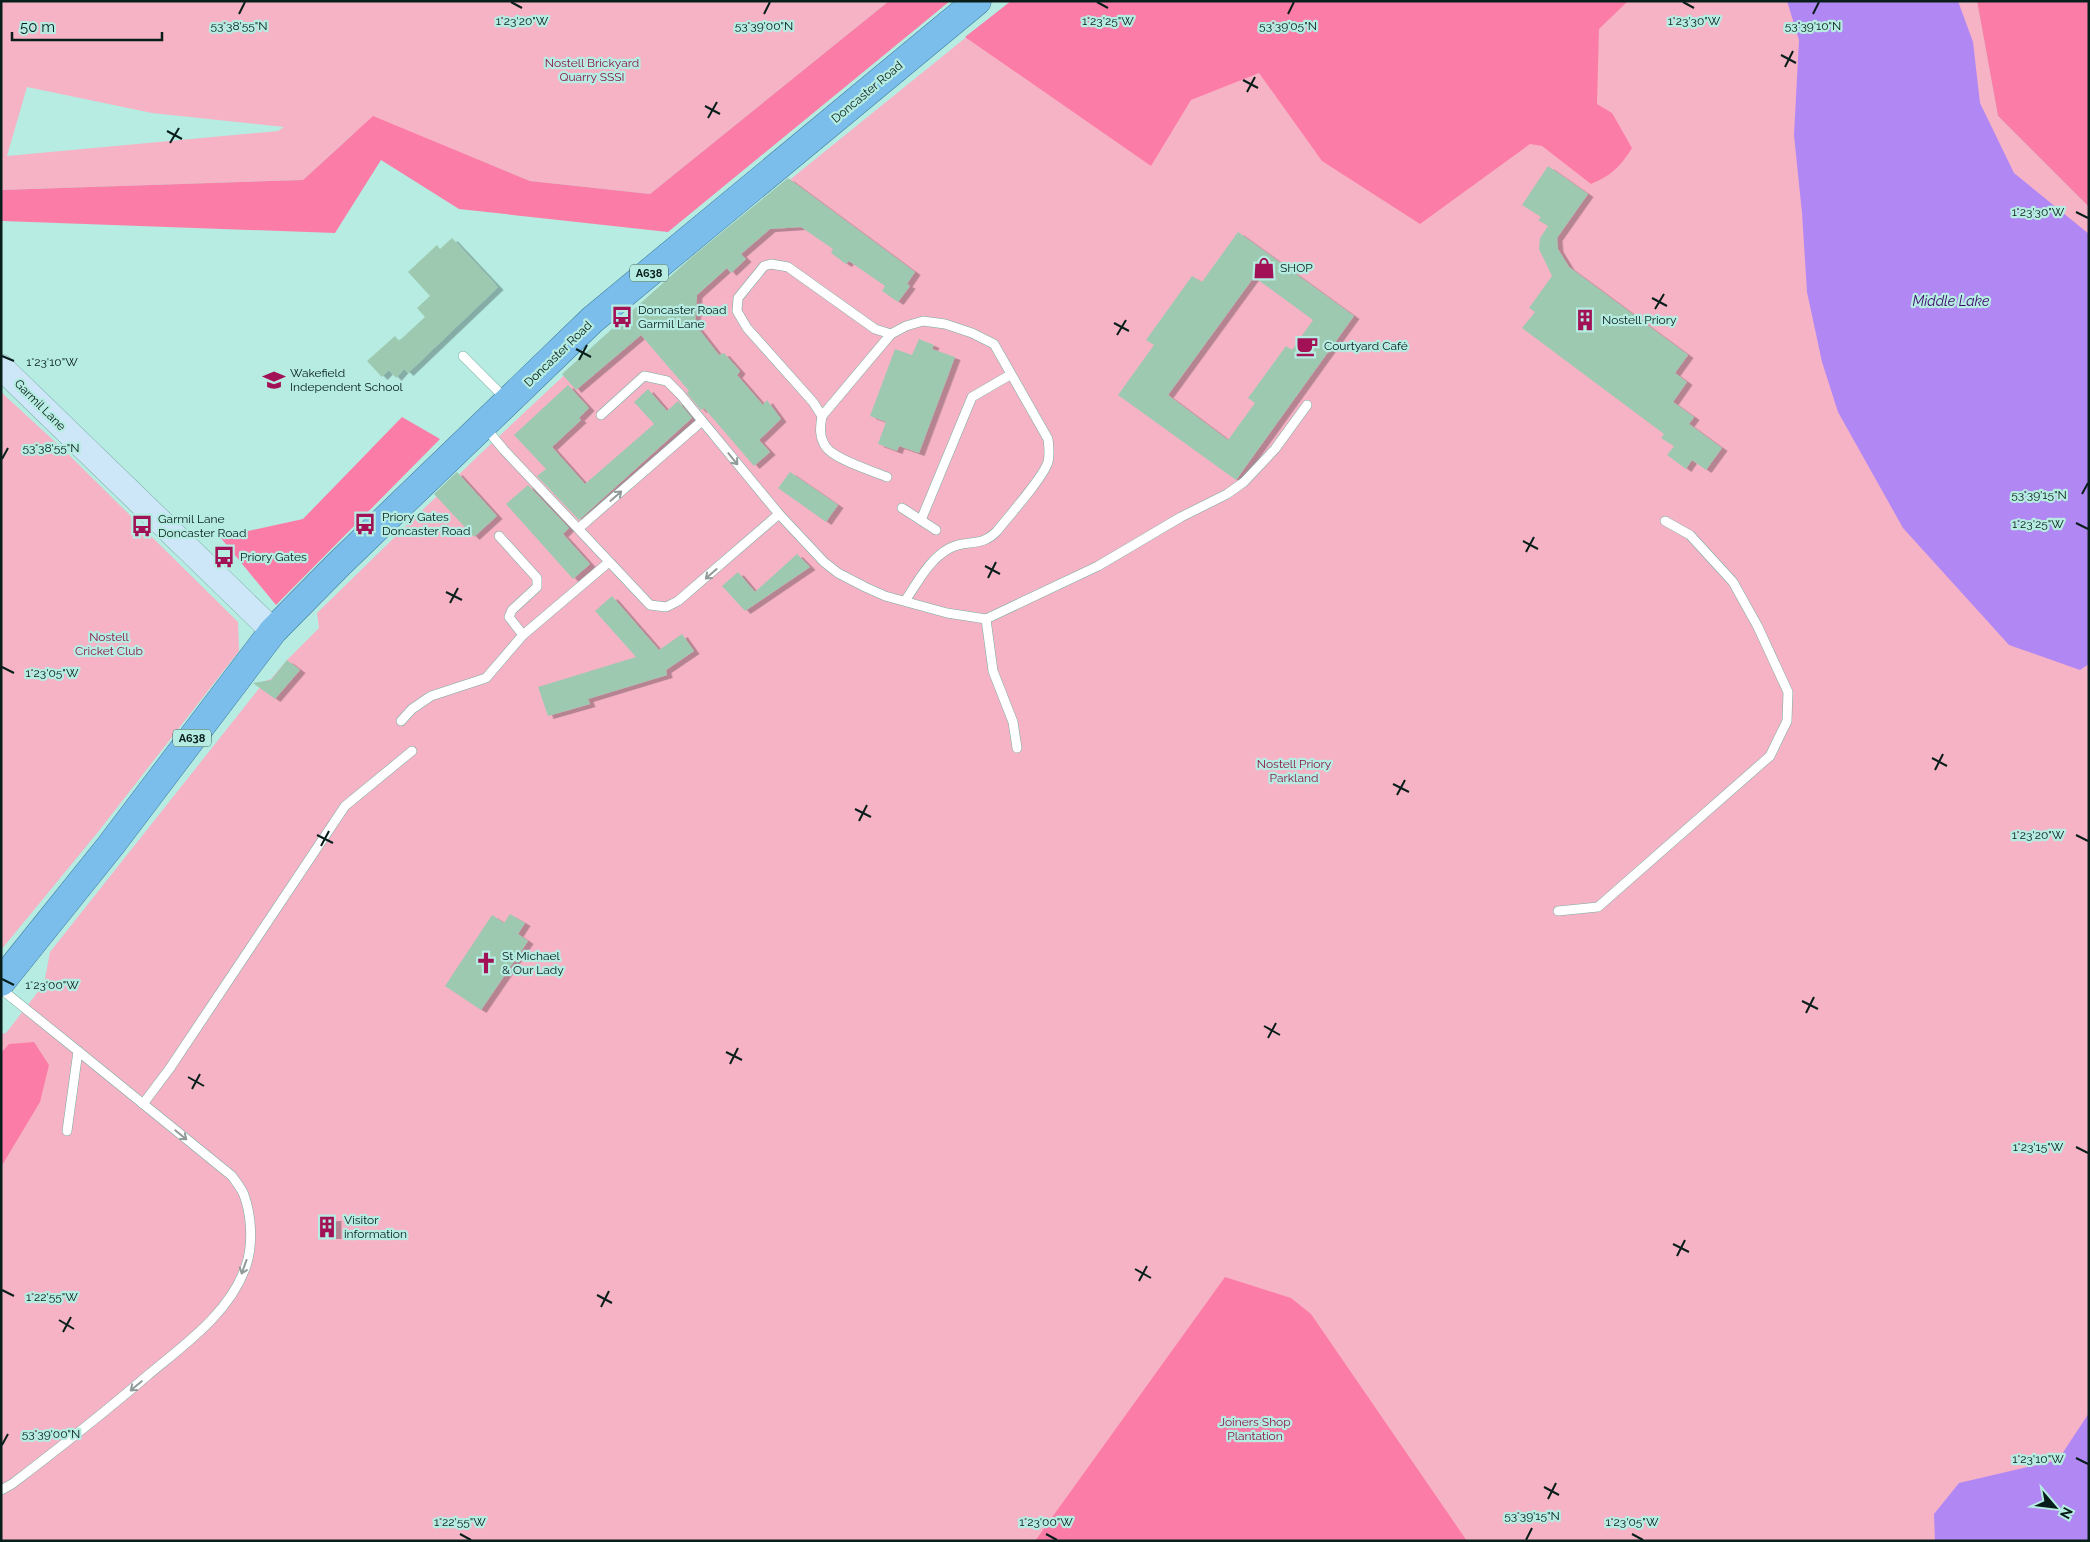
<svg xmlns="http://www.w3.org/2000/svg" width="2090" height="1542" font-family="Raleway,sans-serif">
  <style>
    .green { fill: #f7b3c6; fill-rule: evenodd }
    .forest { fill: #fb7da7 }
    .water { fill: #b187f4 }
    .building { fill: #9dc9b0; fill-rule: evenodd; filter: url(#shadow) }
    .lines { fill: none; stroke-linecap: round; stroke-linejoin: round }
    .service-casing { stroke: #77aca1; stroke-width: 10 }
    .secondary-casing { stroke: #77aca1; stroke-width: 26 }
    .trunk-casing { stroke: #3e7c9f; stroke-width: 29 }
    .service { stroke: #fff; stroke-width: 9 }
    .secondary { stroke: #cee7f8; stroke-width: 25 }
    .trunk { stroke: #7cbeeb; stroke-width: 28 }
    .oneway { stroke: #909a98 }
    .ticks { fill: none; stroke: #081e1a; stroke-width: 2 }
    .labels { text-anchor: middle; dominant-baseline: central; stroke-width: 4.5; stroke-linejoin: round; paint-order: stroke }
    .shield { fill: #b6ece1; stroke: #3c5c56; stroke-width: 1 }
    .shield-label { font-size: 11px; font-weight: bold; fill: #081e1a }
    .park-label { font-size: 12px; fill: #89184a; stroke: #b6ece1 }
    .street-label { font-size: 12px; fill: #081e1a; stroke: #b6ece1 }
    .poi-label { font-size: 12px; fill: #081e1a; stroke: #b6ece1; text-anchor: start }
    .water-label { font-size: 14px; font-style: italic; fill: #3c066b; stroke: #b6ece1 }
    .ticks-label { font-size: 12px; text-anchor: middle; fill: #081e1a; stroke: #b6ece1; stroke-width: 4.5; stroke-linejoin: round; paint-order: stroke }
  </style>
  <defs>
    <filter id="shadow"><feDropShadow dx="5.5" dy="3" stdDeviation="0" flood-color="#0004"/></filter>
  </defs>
  <rect width="100%" height="100%" fill="#b6ece1"/>
  <g class="green">
    <path d="M1 1H889L650 194 530 181 422 137 353 134 303 180 1 190ZM27 87 152 113 284 127 278 131 7 156Z"/>
    <path d="M1011 1H1977L1998 116 2089 207V1541H1V1034L6 1033 44 984 50 952 265 681 271 679 287 660 319 628 317 613 479 455 634 310 792 178Z"/>
    <path d="M1 392 65 451 238 622 239 651 98 832 1 950Z"/>
  </g>
  <g class="forest">
    <path d="M889 1H950L668 232 459 209 381 160 335 233 3 221 1 222V190L303 180 373 116 530 181 650 194Z"/>
    <path d="M1011 1H1628L1599 29 1597 104 1612 113 1632 148C1620 167 1612 175 1591 184L1542 146 1530 144 1420 224 1322 161 1259 73 1191 100 1151 166 965 37Z"/>
    <path d="M1977 1H2089V207L1998 116Z"/>
    <path d="M402 417 440 439 276 605 220 537 303 519Z"/>
    <path d="M34 1042 49 1065 40 1102 1 1167V1053L9 1044Z"/>
    <path d="M1225 1277 1291 1298 1311 1314 1467 1541H1035Z"/>
  </g>
  <g class="water">
    <path d="M1787 1H1958L1973 42 1980 103 2014 173 2089 234V664L2080 670 2009 645 1903 528 1838 412 1822 362 1807 292 1802 213 1794 135 1799 40Z"/>
    <path d="M2089 1413V1541H1935L1934 1514 1959 1483 2058 1460Z"/>
  </g>
  <g class="building">
    <path d="M1548 166 1588 194 1557 238 1558 249 1569 267 1688 355 1675 373 1687 382 1673 402 1694 417 1689 424 1722 448 1706 470 1692 460 1686 469 1667 455 1674 446 1661 438 1664 434 1522 328 1535 312 1529 308 1552 276 1539 249 1540 238 1548 226 1538 220 1541 217 1522 205Z"/>
    <path d="M788 178 915 272 907 284 910 286 898 302 882 291 885 286 849 261 846 264 831 253 833 249 801 227 770 229 741 254 746 259 731 273 727 268 697 295 695 324 719 355 724 353 740 371 737 375 763 405 767 400 781 419 759 440 770 452 754 466 704 408 701 410 687 393 689 391 641 335 576 390 562 374 693 256Z"/>
    <path d="M1238 232 1354 316 1236 480 1118 395 1154 345 1146 340 1192 276 1202 282ZM1254 277 1313 320 1292 350 1286 346 1248 398 1255 403 1228 440 1168 395Z"/>
    <path d="M452 238 498 287 408 373 404 369 396 378 389 370 382 377 367 361 395 336 399 341 425 317 417 308 430 296 408 272 437 245 440 249Z"/>
    <path d="M919 339 934 345 932 349 955 357 919 453 899 446 897 451 878 444 886 422 870 416 895 349 912 355Z"/>
    <path d="M568 385 589 408 579 418 581 420 552 447 585 484 654 424 634 402 648 389 667 411 678 401 692 418 579 520 537 476 546 469 514 435Z"/>
    <path d="M457 472 497 516 474 537 434 494Z"/>
    <path d="M790 472 838 505 826 522 778 488Z"/>
    <path d="M528 485 569 528 563 534 590 564 573 579 506 504Z"/>
    <path d="M797 554 810 567 745 611 722 586 738 572 755 592Z"/>
    <path d="M612 596 659 650 682 634 694 651 666 670 667 675 588 699 590 704 548 716 538 687 636 657 595 611Z"/>
    <path d="M287 660 300 670 275 699 253 683 271 680Z"/>
    <path d="M510 914 525 923 518 934 528 941 481 1010 445 986 492 915 504 923Z"/>
    <path d="M336 1218V1236H318V1219Z"/>
  </g>
  <g class="lines">
    <g class="service-casing">
      <g id="service">
        <path d="M463 356 507 400"/>
        <path d="M822 416 891 334"/>
        <path d="M484 426 504 450 650 605 666 607 678 601 779 514 680 394 667 381 644 376 601 415"/>
        <path d="M887 477C872 471 834 459 826 447 819 437 820 427 822 416L813 402 747 328 737 311 738 298 764 266 771 264 788 267 875 329 891 334 906 326 923 321 945 324 972 333 994 344 1048 439C1049 447 1050 454 1048 462 1043 478 1008 517 997 531 981 548 967 539 950 548 929 559 918 582 905 601"/>
        <path d="M902 508 936 530"/>
        <path d="M779 514 824 562 838 573 865 587 885 596 947 613 986 619 1098 566 1181 517 1227 494 1244 482 1275 449 1307 405"/>
        <path d="M921 520 972 397 1010 375"/>
        <path d="M579 528 702 421"/>
        <path d="M499 536 537 578V587L512 610 509 617 523 635"/>
        <path d="M986 619 993 671 1013 722 1017 748"/>
        <path d="M401 721 412 709 431 696 486 678 523 635 609 562"/>
        <path d="M1558 911 1598 907 1770 756 1787 721 1788 692 1758 627 1733 582 1690 535 1665 521"/>
        <path d="M1 989 78 1051 67 1131"/>
        <path d="M143 1104 170 1068 345 806 412 751"/>
        <path d="M1 1490 12 1484C58 1449 104 1413 148 1375 184 1345 230 1313 246 1266 253 1245 252 1217 244 1195 242 1189 236 1182 232 1176L78 1051"/>
      </g>
    </g>
    <g class="secondary-casing">
      <path id="secondary" d="M1 367 273 631"/>
    </g>
    <g class="trunk-casing">
      <path id="trunk" d="M1 982 111 845 273 631 338 565 592 320 977 1"/>
    </g>
    <use href="#service" class="service"/>
    <use href="#secondary" class="secondary"/>
    <use href="#trunk" class="trunk"/>
  </g>
  <defs><path id="oneway-shaft" d="M-6 0H5M1.5-3L5.5 0L1.5 3" fill="none" stroke-width="1.6" stroke-linecap="round" stroke-linejoin="round" transform="scale(1.25)"/></defs>
  <g class="oneway">
    <use href="#oneway-shaft" transform="translate(733 459) rotate(51)"/>
    <use href="#oneway-shaft" transform="translate(616 496) rotate(-41)"/>
    <use href="#oneway-shaft" transform="translate(711 574) rotate(139)"/>
    <use href="#oneway-shaft" transform="translate(181 1135) rotate(39)"/>
    <use href="#oneway-shaft" transform="translate(244 1267) rotate(110)"/>
    <use href="#oneway-shaft" transform="translate(136 1386) rotate(140)"/>
  </g>
  <path class="ticks" d="M511 2 522 8M1097 2 1108 8M1683 2 1694 8M239 14 245 2M764 14 770 2M1288 14 1294 2M1813 14 1819 2M1781 55 1796 63M1785 67 1793 51M1243 80 1258 88M1247 92 1255 77M705 106 720 114M708 118 717 102M167 131 182 139M170 143 179 128M2076 212 2088 218M1652 298 1667 306M1655 309 1664 294M1114 323 1129 331M1117 335 1126 320M576 349 591 357M2 356 14 361M579 360 587 345M2 459 8 448M2082 494 2088 483M2076 523 2088 529M1523 541 1538 549M1526 552 1534 537M985 566 1000 574M988 578 996 562M446 592 462 600M450 603 458 588M2 667 14 673M1932 758 1947 766M1935 770 1943 754M1393 784 1409 792M1397 795 1405 780M855 809 871 817M859 821 867 805M317 835 333 843M2076 835 2088 841M321 846 329 831M2 979 14 985M1802 1001 1818 1009M1806 1013 1814 997M1264 1026 1280 1035M1268 1038 1276 1023M726 1052 742 1060M730 1064 738 1048M188 1077 204 1086M192 1089 200 1074M2076 1147 2088 1153M1673 1244 1689 1252M1677 1256 1685 1240M1135 1269 1151 1278M1139 1281 1147 1266M2 1290 14 1296M597 1295 612 1303M601 1307 609 1291M59 1320 74 1329M63 1332 71 1317M2 1445 8 1434M2076 1458 2088 1464M1544 1487 1559 1495M1548 1499 1556 1483M460 1534 471 1540M1046 1534 1057 1540M1632 1534 1643 1540M1526 1540 1532 1528"/>
  <defs>
    <g id="shop-bare" transform="scale(1.725)"><path d="M-5-2.5h2.3a2.7 3.5 0 0 1 5.4 0H5L5.5 6h-11ZM-1.5-2.5h3a1.5 2.3 0 0 0-3 0Z" fill="#a21055" stroke="#b6ece1" stroke-width="2.5" paint-order="stroke"/></g>
    <g id="bus-bare" transform="scale(1.725)"><path d="M-5-6H5V4H4V6H2V4H-2V6H-4V4H-5ZM-3.5-4V0h7V-4ZM-3.5 1.2v1.5H-2V1.2ZM2 1.2v1.5H3.5V1.2Z" fill="#a21055" stroke="#b6ece1" stroke-width="2.5" paint-order="stroke"/></g>
    <g id="building-bare" transform="scale(1.725)"><path d="M-4-6H4V6H1V3H-1V6H-4ZM-2.5-4.3h1.7v1.8h-1.7ZM.8-4.3h1.7v1.8H.8ZM-2.5-1h1.7V.8h-1.7ZM.8-1h1.7V.8H.8Z" fill="#a21055" stroke="#b6ece1" stroke-width="2.5" paint-order="stroke"/></g>
    <g id="cafe-bare" transform="scale(1.725)"><path d="M-5.5-4.5H6V0H3Q3 3.5 0 3.5H-2.5Q-5.5 3.5-5.5 0ZM3-3.2v2h1.7v-2ZM-6 4.5H4V6H-6Z" fill="#a21055" stroke="#b6ece1" stroke-width="2.5" paint-order="stroke"/></g>
    <g id="school-bare" transform="scale(1.725)"><path d="M0-5L7-2L0 1L-7-2ZM-4 1L0 2.5L4 1V4Q0 6-4 4Z" fill="#a21055" stroke="#b6ece1" stroke-width="2.5" paint-order="stroke"/></g>
    <g id="church-bare" transform="scale(1.725)"><path d="M-1.2-6h2.4v3.5h3.3v2.4h-3.3V6h-2.4V-.1h-3.3v-2.4h3.3Z" fill="#a21055" stroke="#b6ece1" stroke-width="2.5" paint-order="stroke"/></g>
  </defs>
  <g fill-rule="evenodd">
    <use href="#shop-bare" x="1264" y="268"/>
    <use href="#bus-bare" x="622" y="317"/>
    <use href="#building-bare" x="1585" y="320"/>
    <use href="#cafe-bare" x="1307" y="346"/>
    <use href="#school-bare" x="274" y="380"/>
    <use href="#bus-bare" x="365" y="524"/>
    <use href="#bus-bare" x="142" y="526"/>
    <use href="#bus-bare" x="224" y="557"/>
    <use href="#church-bare" x="486" y="963"/>
    <use href="#building-bare" x="327" y="1227"/>
  </g>
  <g class="labels">
    <g class="shield">
      <rect x="630" y="264.5" width="38" height="17" rx="4"/>
      <rect x="173" y="729.5" width="38" height="17" rx="4"/>
    </g>
    <g class="shield-label">
      <text x="649" y="273">A638</text>
      <text x="192" y="738">A638</text>
    </g>
    <g class="park-label">
      <text x="592" y="63">Nostell Brickyard<tspan x="592" dy="14">Quarry SSSI</tspan></text>
      <text x="109" y="637">Nostell<tspan x="109" dy="14">Cricket Club</tspan></text>
      <text x="1294" y="764">Nostell Priory<tspan x="1294" dy="14">Parkland</tspan></text>
      <text x="1255" y="1422">Joiners Shop<tspan x="1255" dy="14">Plantation</tspan></text>
    </g>
    <g class="street-label">
      <text transform="translate(867 92) rotate(-40)">Doncaster Road</text>
      <text transform="translate(558 354) rotate(-44)">Doncaster Road</text>
      <text transform="translate(40 405) rotate(45)">Garmil Lane</text>
    </g>
    <g class="poi-label">
      <text x="1280" y="268">SHOP</text>
      <text x="638" y="310">Doncaster Road<tspan x="638" dy="14">Garmil Lane</tspan></text>
      <text x="1602" y="320">Nostell Priory</text>
      <text x="1324" y="346">Courtyard Café</text>
      <text x="290" y="373">Wakefield<tspan x="290" dy="14">Independent School</tspan></text>
      <text x="382" y="517">Priory Gates<tspan x="382" dy="14">Doncaster Road</tspan></text>
      <text x="158" y="519">Garmil Lane<tspan x="158" dy="14">Doncaster Road</tspan></text>
      <text x="240" y="557">Priory Gates</text>
      <text x="502" y="956">St Michael<tspan x="502" dy="14">&amp; Our Lady</tspan></text>
      <text x="344" y="1220">Visitor<tspan x="344" dy="14">information</tspan></text>
    </g>
    <g class="water-label">
      <text x="1951" y="301">Middle Lake</text>
    </g>
  </g>
  <g class="ticks-label">
    <text x="522" y="25">1°23'20"W</text>
    <text x="1108" y="25">1°23'25"W</text>
    <text x="1694" y="25">1°23'30"W</text>
    <text x="239" y="30">53°38'55"N</text>
    <text x="764" y="30">53°39'00"N</text>
    <text x="1288" y="30">53°39'05"N</text>
    <text x="1813" y="30">53°39'10"N</text>
    <text x="2038" y="216">1°23'30"W</text>
    <text x="52" y="366">1°23'10"W</text>
    <text x="51" y="452">53°38'55"N</text>
    <text x="2039" y="499">53°39'15"N</text>
    <text x="2038" y="528">1°23'25"W</text>
    <text x="52" y="677">1°23'05"W</text>
    <text x="2038" y="839">1°23'20"W</text>
    <text x="52" y="989">1°23'00"W</text>
    <text x="2038" y="1151">1°23'15"W</text>
    <text x="52" y="1301">1°22'55"W</text>
    <text x="51" y="1438">53°39'00"N</text>
    <text x="2038" y="1463">1°23'10"W</text>
    <text x="1532" y="1520">53°39'15"N</text>
    <text x="460" y="1526">1°22'55"W</text>
    <text x="1046" y="1526">1°23'00"W</text>
    <text x="1632" y="1526">1°23'05"W</text>
  </g>
  <rect width="2090" height="1542" fill="none" stroke="#081e1a" stroke-width="5"/>
  <g transform="translate(2055 1507) rotate(118)" stroke="#b6ece1" stroke-width="4" paint-order="stroke">
  <path d="M0-4L9 19L0 12L-9 19Z" fill="#081e1a"/>
  <text y="-8" font-size="14" font-weight="bold" text-anchor="middle" fill="#081e1a">N</text>
  </g>
  <path d="M12 32v8h150v-8" fill="none" stroke="#081e1a" stroke-width="2.5"/>
  <text x="20" y="32" font-size="15" fill="#081e1a" stroke="#b6ece1" stroke-width="4" paint-order="stroke">50 m</text>
</svg>
